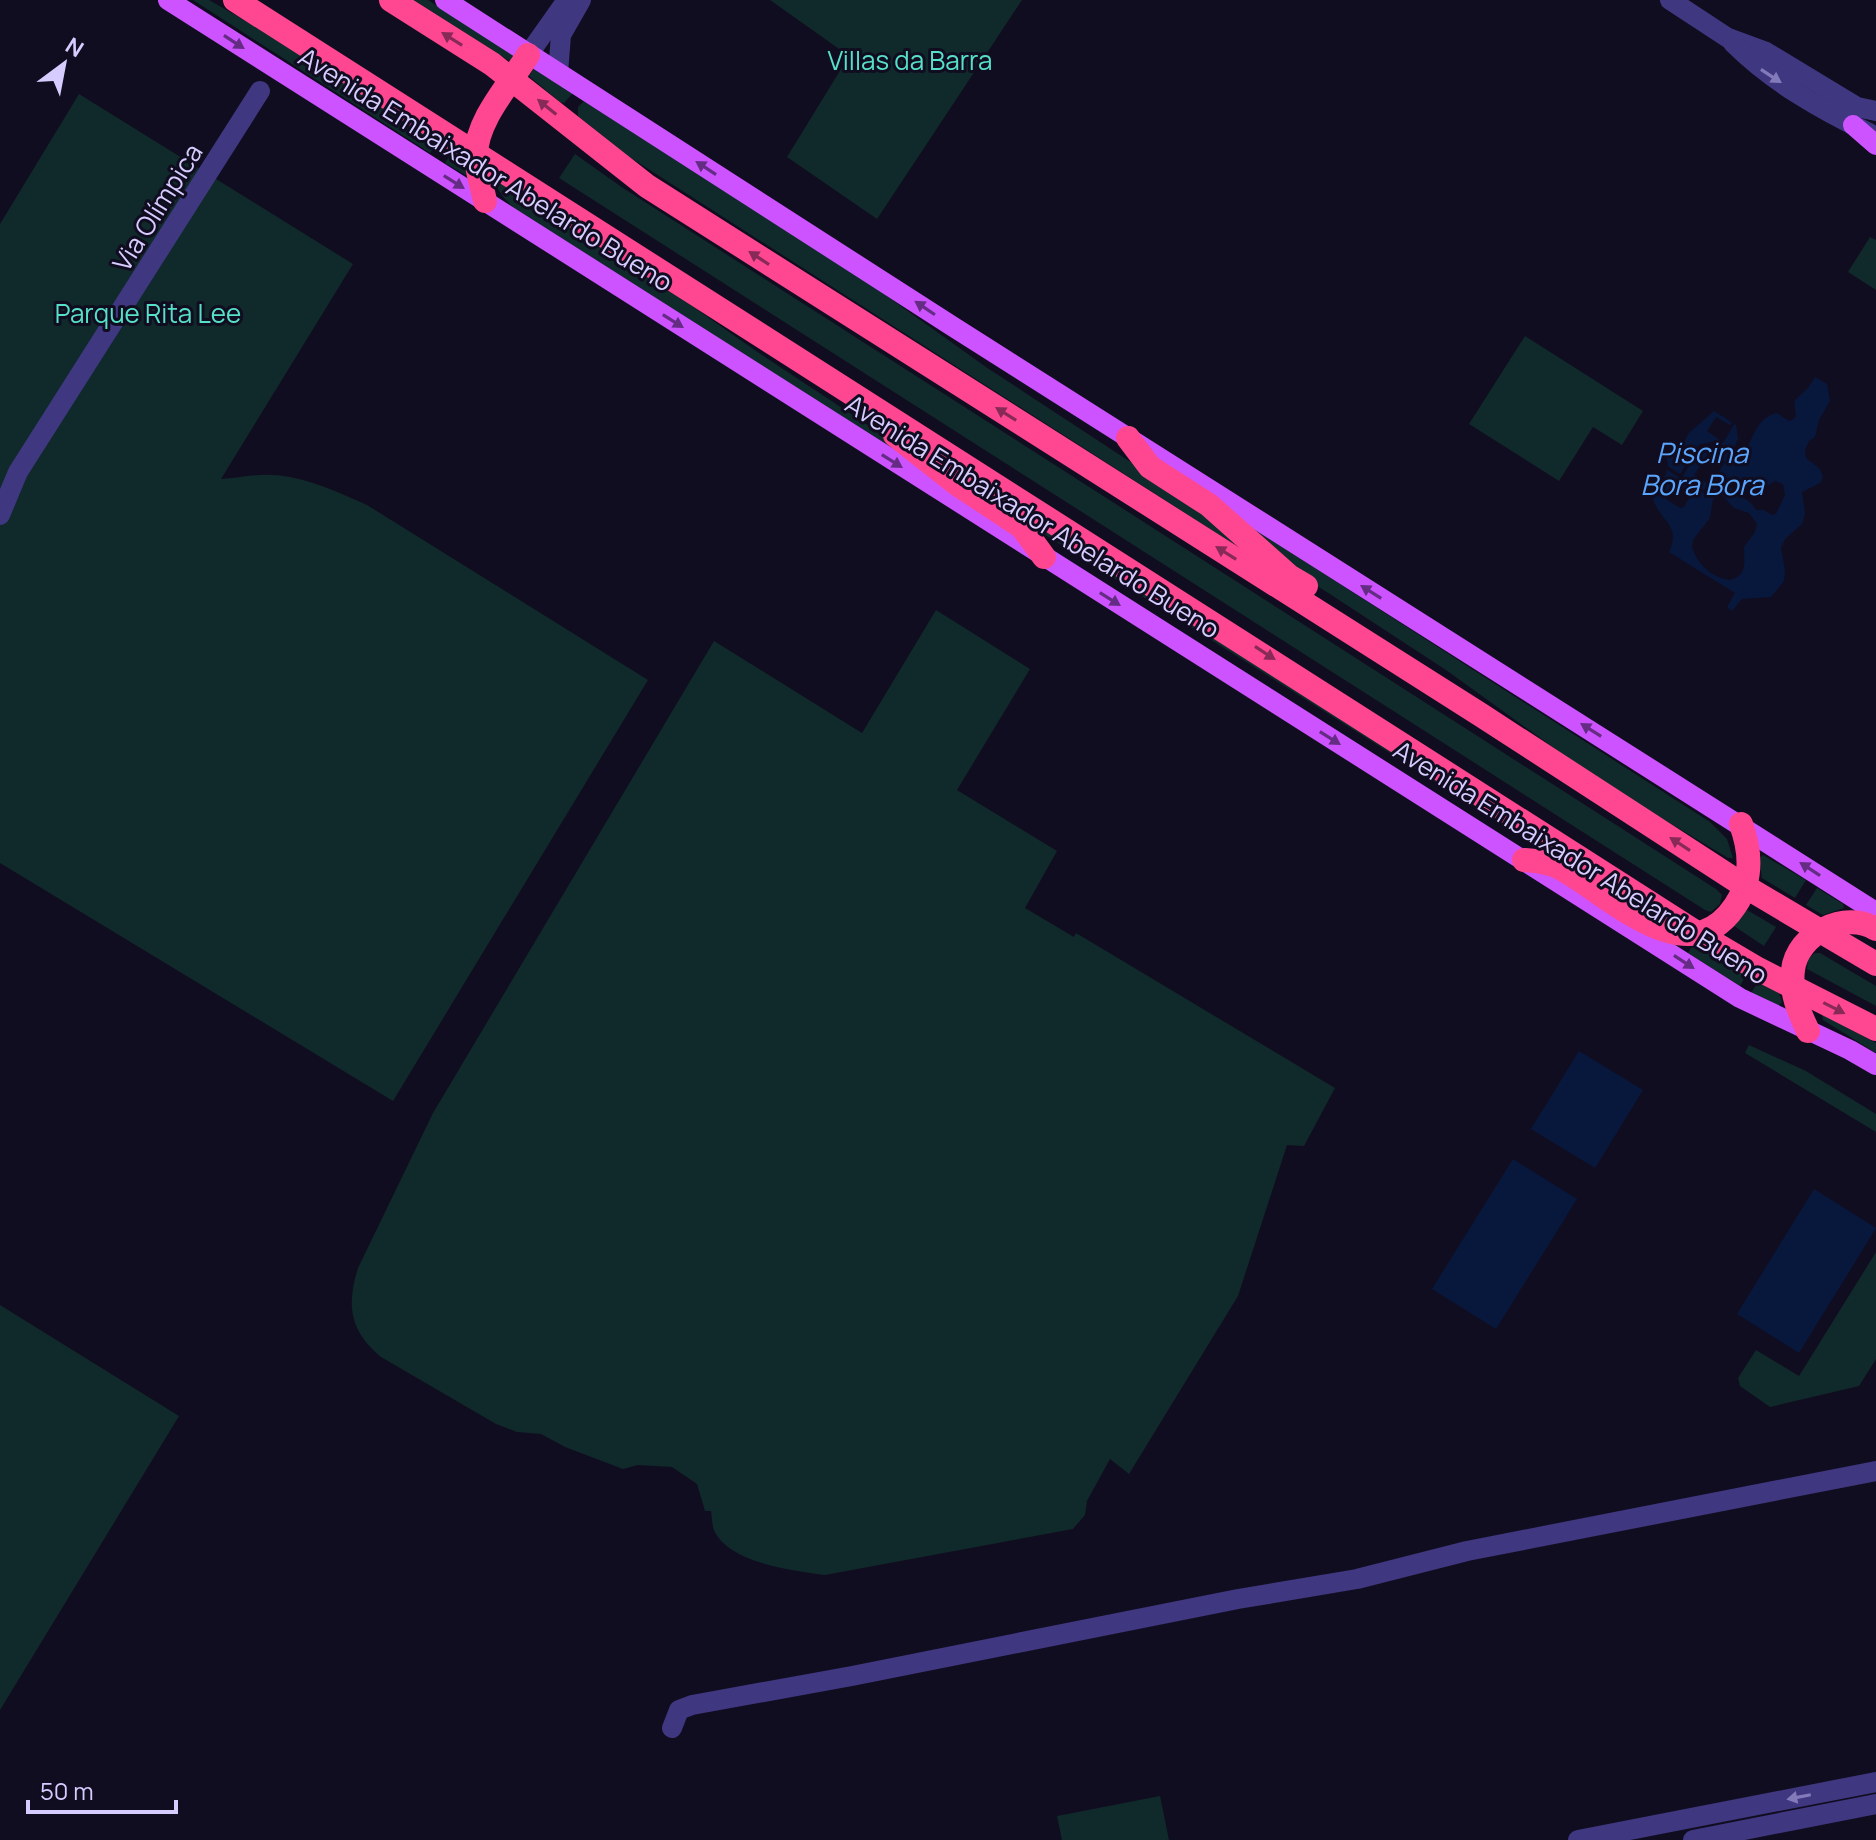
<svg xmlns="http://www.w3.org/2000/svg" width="1876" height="1840" font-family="Manrope,sans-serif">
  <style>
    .green { fill: #10292a }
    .water { fill: #08183d; fill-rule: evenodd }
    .pier { fill: #110d20 }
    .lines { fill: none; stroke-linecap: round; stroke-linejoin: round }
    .minor { stroke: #3f3780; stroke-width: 20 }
    .major { stroke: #cc53ff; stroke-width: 20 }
    .highway { stroke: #ff4791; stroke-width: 24 }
    .oneway { fill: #882a58 }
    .oneway2 { fill: #652c84 }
    .oneway3 { fill: #837ab9 }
    .labels { text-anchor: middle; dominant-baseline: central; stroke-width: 6; stroke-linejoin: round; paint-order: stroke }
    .park-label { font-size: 26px; fill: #57e0c8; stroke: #110d20 }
    .street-label { font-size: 26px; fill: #d6ccff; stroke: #110d20 }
    .water-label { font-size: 28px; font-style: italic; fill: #5aa6ff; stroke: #110d20 }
  </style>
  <rect width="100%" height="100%" fill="#110d20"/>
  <g class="green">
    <path d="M193 0H209L346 79 440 138 430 153Z"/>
    <path d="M414 0H428L514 55 511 62Z"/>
    <path d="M770 0H1022L877 219 787 157 849 56Z"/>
    <path d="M534 68 573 93 564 103 560 102 529 76Z"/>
    <path d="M79 94 353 264 221 479C238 478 255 474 271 475 304 476 338 492 367 505L648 680 393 1101 0 863V224Z"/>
    <path d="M584 101 870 284 986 367 1193 503 1246 552 628 156 578 116V107Z"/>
    <path d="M455 147 467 156V176L445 163Z"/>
    <path d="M575 154 623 188 1716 889 1722 895 1720 904 1711 912 1705 910 559 178Z"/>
    <path d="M494 177 590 234 756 351 910 453 907 458 514 208C506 201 494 187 494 177Z"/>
    <path d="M1870 237 1876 240V290L1848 272Z"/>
    <path d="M1525 336 1643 411 1622 445 1593 427 1559 481 1469 424Z"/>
    <path d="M947 462 1656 921 974 490Z"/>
    <path d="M1239 519 1710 822 1727 839 1733 858H1728L1600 781 1446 670 1293 570Z"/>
    <path d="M936 610 1030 669 957 790 1057 851 1025 908 1074 937 1076 933 1335 1088 1304 1146 1287 1145 1238 1296 1129 1474 1110 1459 1087 1501 1085 1515 1073 1529 825 1575C794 1571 728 1563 714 1530 712 1525 712 1517 711 1511H705L697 1484 672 1467 638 1465 623 1469 565 1447 541 1434 517 1432 496 1424 381 1357C350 1331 346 1306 358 1268L433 1113 714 641 862 733Z"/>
    <path d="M1763 855 1806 880 1795 898 1762 878 1759 858Z"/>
    <path d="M1817 888 1843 904 1844 908 1823 915 1806 905Z"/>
    <path d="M1747 910 1776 927 1764 946 1734 926Z"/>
    <path d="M1699 946 1748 972 1740 986 1688 953 1691 948Z"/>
    <path d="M1820 953 1876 986V1006L1807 969 1808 959 1815 953Z"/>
    <path d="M1759 980 1779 993 1782 1002 1779 1006 1751 993Z"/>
    <path d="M1822 1014 1876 1043V1053L1823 1020Z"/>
    <path d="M1749 1045 1806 1071 1876 1114V1132L1745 1053Z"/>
    <path d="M1876 1252V1359L1859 1386 1770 1407 1740 1386 1738 1378 1756 1350 1799 1376Z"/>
    <path d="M0 1305 179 1416 0 1710Z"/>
    <path d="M1160 1796 1169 1840H1062L1057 1816Z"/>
  </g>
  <g class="water">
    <path d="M1815 377 1827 384 1830 401 1819 420 1815 437 1809 441 1805 450 1806 458 1820 469 1823 477 1820 483 1802 492 1805 514 1802 524 1785 539 1781 548 1785 570 1784 581 1771 597 1742 599 1732 611 1727 607 1735 593 1669 552C1682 525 1659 520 1653 499L1666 474 1668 465 1666 456 1671 446 1679 450 1689 433 1714 411 1736 425 1738 439 1732 452 1736 458 1743 457C1752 441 1756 417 1777 413L1789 421 1794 419 1796 416 1794 401 1808 388ZM1735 476 1756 490 1763 489 1775 481 1783 484 1785 495 1776 514 1772 515 1764 510H1756L1751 503 1731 488 1729 481ZM1722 495 1734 508 1749 513 1757 524 1755 532 1744 547C1744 563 1748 576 1729 580 1711 577 1697 564 1692 547L1693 540 1710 518 1713 499Z"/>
    <path d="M1579 1051 1643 1090 1595 1168 1531 1129Z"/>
    <path d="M1513 1159 1577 1199 1496 1329 1432 1289Z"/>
    <path d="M1814 1189 1876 1228 1799 1353 1737 1314Z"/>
  </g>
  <path class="pier" d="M1716 417 1730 425 1733 421 1735 423 1723 443 1700 448 1683 476 1704 490 1708 484 1694 475 1710 451 1725 462 1705 494 1695 488 1684 507 1680 508 1666 499 1675 483 1689 492 1693 487 1666 469 1668 466 1680 474 1698 445 1720 440 1707 431Z"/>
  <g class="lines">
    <g class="minor">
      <path d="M1670 0 1728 38 1766 52 1857 107 1876 111"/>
      <path d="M1733 43C1772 82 1820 109 1869 133"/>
      <path d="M528 55 567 0"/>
      <path d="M558 73 561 35 581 0"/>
      <path d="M0 515 18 472 260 91"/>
      <path d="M672 1728 679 1710 692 1705 852 1676 1238 1599 1357 1579 1467 1551 1876 1471"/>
      <path d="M1578 1840 1876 1782"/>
      <path d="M1693 1840 1876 1804"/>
    </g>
    <g class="major">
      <path d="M168 0 1740 998 1850 1050 1876 1065"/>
      <path d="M445 0 952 326 1876 912"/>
      <path d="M1853 125 1876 145"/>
    </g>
    <g class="highway">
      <path d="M235 0C723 309 1211 619 1697 933L1758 969 1876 1029"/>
      <path d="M391 0 492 64 647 186 1481 715 1746 887 1876 964"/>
      <path d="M485 201C482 186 477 172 476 157 475 121 510 84 528 55"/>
      <path d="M895 435 957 484 1022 527 1044 557"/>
      <path d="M1128 438 1150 467 1209 505 1289 576 1306 586"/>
      <path d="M1524 860C1536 861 1549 862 1560 868 1609 894 1687 977 1735 906 1753 880 1751 852 1741 824"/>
      <path d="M1808 1031C1799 1012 1790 992 1793 970 1797 934 1845 910 1876 929"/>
    </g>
  </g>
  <defs><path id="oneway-solid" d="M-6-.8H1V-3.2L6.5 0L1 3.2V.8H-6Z" transform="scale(2)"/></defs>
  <g class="oneway">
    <use href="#oneway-solid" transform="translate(452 39) rotate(-148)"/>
    <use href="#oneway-solid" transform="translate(547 107) rotate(-141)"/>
    <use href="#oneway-solid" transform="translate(759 258) rotate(-147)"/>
    <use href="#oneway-solid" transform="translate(1006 414) rotate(-148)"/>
    <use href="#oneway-solid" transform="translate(1226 553) rotate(-148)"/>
    <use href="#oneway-solid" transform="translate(1265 653) rotate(33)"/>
    <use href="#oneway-solid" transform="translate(1680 844) rotate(-147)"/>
    <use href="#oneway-solid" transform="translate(1834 1008) rotate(27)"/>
  </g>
  <g class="oneway2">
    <use href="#oneway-solid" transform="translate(234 42) rotate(33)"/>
    <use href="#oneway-solid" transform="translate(706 168) rotate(-147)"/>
    <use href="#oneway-solid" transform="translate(454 182) rotate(32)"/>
    <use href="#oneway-solid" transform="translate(925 308) rotate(-146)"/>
    <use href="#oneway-solid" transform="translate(673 321) rotate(32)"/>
    <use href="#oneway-solid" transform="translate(892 461) rotate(32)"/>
    <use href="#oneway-solid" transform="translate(1371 592) rotate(-148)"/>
    <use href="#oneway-solid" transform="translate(1110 599) rotate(32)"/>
    <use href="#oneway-solid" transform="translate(1591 730) rotate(-148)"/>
    <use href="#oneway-solid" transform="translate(1330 738) rotate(32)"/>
    <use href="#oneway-solid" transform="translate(1810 869) rotate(-147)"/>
    <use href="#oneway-solid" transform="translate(1684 962) rotate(33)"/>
  </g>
  <g class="oneway3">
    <use href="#oneway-solid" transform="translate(1771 76) rotate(33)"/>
    <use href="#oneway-solid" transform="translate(1799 1797) rotate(169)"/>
  </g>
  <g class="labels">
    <g class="park-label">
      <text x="910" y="60">Villas da Barra</text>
      <text x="148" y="313">Parque Rita Lee</text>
    </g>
    <g class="street-label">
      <text transform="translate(486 169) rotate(32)">Avenida Embaixador Abelardo Bueno</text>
      <text transform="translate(157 207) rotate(-58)">Via Olímpica</text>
      <text transform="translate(1033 516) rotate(32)">Avenida Embaixador Abelardo Bueno</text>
      <text transform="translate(1581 862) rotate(32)">Avenida Embaixador Abelardo Bueno</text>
    </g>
    <g class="water-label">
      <text x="1702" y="452">Piscina<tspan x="1702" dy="32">Bora Bora</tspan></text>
    </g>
  </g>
  <g transform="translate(64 64) rotate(32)" stroke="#110d20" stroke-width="6" paint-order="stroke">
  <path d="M0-6L14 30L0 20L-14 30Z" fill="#d6ccff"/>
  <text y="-12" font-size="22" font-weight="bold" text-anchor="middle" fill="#d6ccff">N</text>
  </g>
  <path d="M28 1800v12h148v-12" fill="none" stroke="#d6ccff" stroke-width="4"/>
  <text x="40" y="1800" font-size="24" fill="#d6ccff" stroke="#110d20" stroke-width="6" paint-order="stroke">50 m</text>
</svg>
